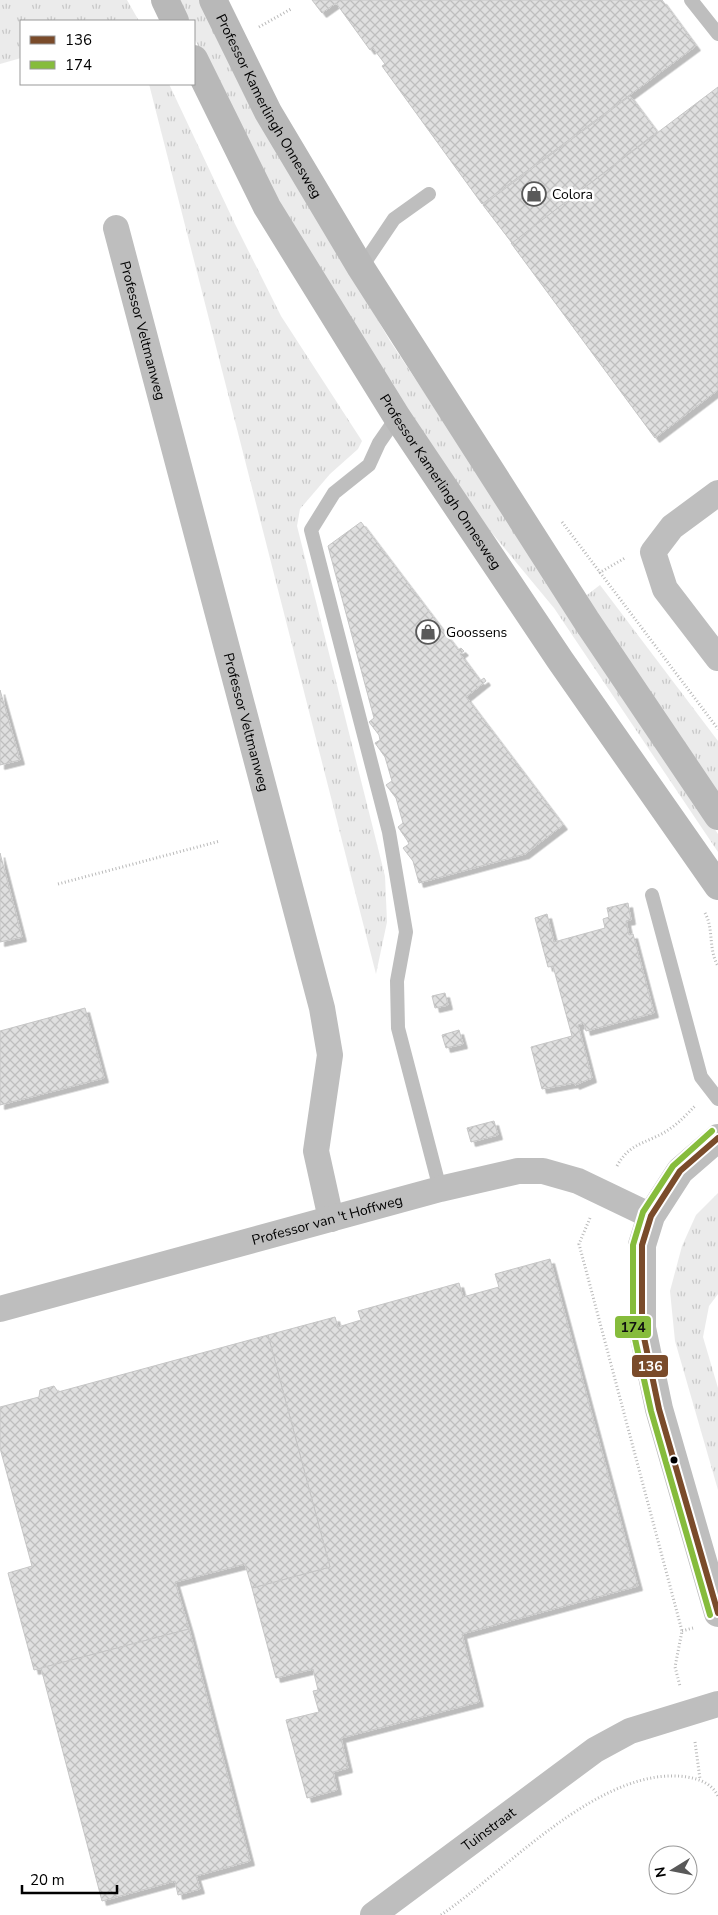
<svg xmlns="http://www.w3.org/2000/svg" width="718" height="1915" font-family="'Nunito Sans',sans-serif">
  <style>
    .grass { fill: url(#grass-tufts) }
    .building { fill: url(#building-cross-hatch); stroke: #c6c6c6; filter: url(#shadow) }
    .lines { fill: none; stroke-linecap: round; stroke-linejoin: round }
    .path { stroke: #b9b9b9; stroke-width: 3; stroke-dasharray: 1 2.5; stroke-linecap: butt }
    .service { stroke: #bebebe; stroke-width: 14 }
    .minor { stroke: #bebebe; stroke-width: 26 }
    .tertiary { stroke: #bebebe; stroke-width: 28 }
    .secondary { stroke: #b8b8b8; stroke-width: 28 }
    .bus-1-casing { stroke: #fff; stroke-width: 10 }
    .bus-2-casing { stroke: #fff; stroke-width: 10 }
    .bus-1 { stroke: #7a4b2a; stroke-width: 6 }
    .bus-2 { stroke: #86bc3c; stroke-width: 6 }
    .bus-dot { fill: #000; stroke: #fff; stroke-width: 2 }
    .labels { text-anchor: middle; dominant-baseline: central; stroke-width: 5; stroke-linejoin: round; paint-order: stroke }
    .street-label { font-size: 14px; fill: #000; stroke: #fff }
    .poi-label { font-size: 14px; fill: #000; stroke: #fff; text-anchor: start }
    .line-badge { stroke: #fff; stroke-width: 2 }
    .badge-label { font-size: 14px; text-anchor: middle; font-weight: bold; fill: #fff }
    .pale-badge-label { font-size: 14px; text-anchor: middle; font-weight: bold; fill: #111 }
  </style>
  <defs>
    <pattern id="grass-tufts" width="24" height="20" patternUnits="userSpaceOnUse" patternTransform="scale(1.25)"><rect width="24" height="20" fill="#ebebeb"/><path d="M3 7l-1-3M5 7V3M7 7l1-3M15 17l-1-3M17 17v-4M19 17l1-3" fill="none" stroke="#c8c8c8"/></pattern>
    <pattern id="building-cross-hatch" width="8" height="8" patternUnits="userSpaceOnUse" patternTransform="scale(1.25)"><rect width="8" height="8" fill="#dfdfdf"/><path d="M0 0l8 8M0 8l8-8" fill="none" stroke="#bebebe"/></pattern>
    <filter id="shadow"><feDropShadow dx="4.5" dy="4.5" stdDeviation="0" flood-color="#0004"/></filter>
  </defs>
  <rect width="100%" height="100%" fill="#fff"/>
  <g class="grass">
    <path d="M0 0H127L139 21H21V58L0 64Z"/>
    <path d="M175 0H204L282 156 390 341 718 834V852L554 608 477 515 380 368 287 217 194 38V21H186Z"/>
    <path d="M149 84H169L235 224 281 316 362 441 358 449 330 474 300 509 297 526 385 876 387 922 376 974Z"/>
    <path d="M600 585 718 741V799L583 598Z"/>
    <path d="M718 1193V1294L709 1306 703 1337 718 1388V1490L675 1341 670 1291 682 1246 696 1215Z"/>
  </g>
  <g class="building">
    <path d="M312 0H662L696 46 482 204 382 66 385 64 373 48 370 50 336 3 322 13Z"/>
    <path d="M718 87V390L655 438 511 243Z"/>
    <path d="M630 96 657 132 512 243 483 205Z"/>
    <path d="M361 522 458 650 461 648 464 651 460 654 480 681 484 678 486 681 466 697 563 825 525 854 419 883 413 861 403 848 409 844 407 840 398 827 403 823 396 798 386 785 392 781 385 757 375 743 380 740 379 735 369 722 374 718 328 546Z"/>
    <path d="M0 690 20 760 0 765Z"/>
    <path d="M0 853 22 937 0 942Z"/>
    <path d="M628 903 631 920 626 921 629 935 633 934 654 1013 586 1031 584 1023 578 1025 592 1078 575 1085 574 1083 542 1089 531 1047 572 1036 553 966 548 967 535 918 547 914 554 942 605 928 603 919 609 917 607 908Z"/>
    <path d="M445 993 448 1005 435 1008 432 996Z"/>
    <path d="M85 1008 104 1078 0 1105V1031Z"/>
    <path d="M459 1030 463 1044 446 1048 442 1035Z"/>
    <path d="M494 1121 498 1135 471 1142 467 1128Z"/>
    <path d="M550 1259 638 1586 462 1634 479 1702 341 1738 348 1768 333 1772 337 1790 307 1798 286 1720 319 1712 313 1691 318 1690 313 1669 276 1678 252 1588 330 1567 268 1335 335 1317 338 1327 361 1320 358 1311 459 1283 463 1297 499 1287 495 1274Z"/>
    <path d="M268 1335 330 1567 252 1588 245 1564 175 1582 189 1629 34 1670 8 1573 32 1566 0 1448V1407L39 1397 40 1390 54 1386 58 1392Z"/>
    <path d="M189 1629 250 1861 196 1876 200 1889 178 1895 175 1881 102 1901 41 1668Z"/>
  </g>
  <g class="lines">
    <g class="path">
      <path d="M259 27 291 9"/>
      <path d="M562 522 718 729"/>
      <path d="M599 573 625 558"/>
      <path d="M58 884 220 841"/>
      <path d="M705 913C714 929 708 949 718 966"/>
      <path d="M617 1166C630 1141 651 1143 671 1128 680 1122 688 1113 695 1106"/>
      <path d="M590 1218 579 1244 682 1631 675 1667 680 1686"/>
      <path d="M682 1631 693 1628"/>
      <path d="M695 1742 700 1779"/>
      <path d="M441 1915C507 1870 602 1764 687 1777 700 1779 712 1784 718 1796"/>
    </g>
    <g class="service">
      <path d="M691 0 718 34"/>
      <path d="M361 268 394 219 429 194"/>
      <path d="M397 417 379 443 369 465 334 493 311 530 389 832 406 932 397 981 398 1028 440 1189"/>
      <path d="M652 895 701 1077 718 1099"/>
    </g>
    <g class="minor">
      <path id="s1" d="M116 228 322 1008 330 1055 316 1151 331 1219"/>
      <path d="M718 493 672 527 653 552 665 589 718 658"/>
      <path id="s2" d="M0 1309 440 1189 518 1171H543L578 1181 651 1216"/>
      <path id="s3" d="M373 1915 595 1750 630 1731 718 1704"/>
    </g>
    <path class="tertiary" d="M718 1138 680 1171 651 1216 642 1245V1328L659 1409 718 1613"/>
    <g class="secondary">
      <path d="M165 0 175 21"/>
      <path id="s4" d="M213 0 268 112 361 268 586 620 718 816"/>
      <path id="s5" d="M194 59 267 207 397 417 560 660 718 886"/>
    </g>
    <g class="bus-1-casing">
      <path id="bus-1" d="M718 1138 680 1171 651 1216 642 1245V1328L659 1409 718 1613"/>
    </g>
    <g class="bus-2-casing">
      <path id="bus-2" d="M710 1615 651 1411 633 1330V1245L643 1212 673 1166 712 1131"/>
    </g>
    <use href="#bus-1" class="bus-1"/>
    <use href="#bus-2" class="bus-2"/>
  </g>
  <defs>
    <g id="shop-ring" transform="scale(1.25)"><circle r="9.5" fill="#fff" stroke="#595959" stroke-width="1.5"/><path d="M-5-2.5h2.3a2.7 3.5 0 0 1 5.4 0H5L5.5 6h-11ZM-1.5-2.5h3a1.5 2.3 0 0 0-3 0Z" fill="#595959"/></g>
  </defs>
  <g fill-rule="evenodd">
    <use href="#shop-ring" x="534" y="194"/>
    <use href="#shop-ring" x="428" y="632"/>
  </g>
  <circle class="bus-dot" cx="674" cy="1460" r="4.5"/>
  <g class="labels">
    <g class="street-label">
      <text stroke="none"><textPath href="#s4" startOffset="120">Professor Kamerlingh Onnesweg</textPath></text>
      <text stroke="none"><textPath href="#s1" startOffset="106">Professor Veltmanweg</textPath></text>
      <text stroke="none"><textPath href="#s5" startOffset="490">Professor Kamerlingh Onnesweg</textPath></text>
      <text stroke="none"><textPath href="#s1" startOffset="511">Professor Veltmanweg</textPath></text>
      <text stroke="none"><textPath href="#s2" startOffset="339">Professor van 't Hoffweg</textPath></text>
      <text stroke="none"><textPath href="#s3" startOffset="144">Tuinstraat</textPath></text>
    </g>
    <g class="poi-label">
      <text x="552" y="194">Colora</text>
      <text x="446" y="632">Goossens</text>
    </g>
  </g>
  <g class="line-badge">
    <rect x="614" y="1315" width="38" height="24" rx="5" fill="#86bc3c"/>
    <rect x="631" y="1354" width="38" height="24" rx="5" fill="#7a4b2a"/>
  </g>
  <g class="badge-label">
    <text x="650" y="1371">136</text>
  </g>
  <g class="pale-badge-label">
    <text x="633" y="1332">174</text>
  </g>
  <rect x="20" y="20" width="175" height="65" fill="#ffffff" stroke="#999999"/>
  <rect x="30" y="36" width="25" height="8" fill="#7a4b2a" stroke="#999999"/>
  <text x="65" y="45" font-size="15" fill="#000000">136</text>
  <rect x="30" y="61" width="25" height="8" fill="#86bc3c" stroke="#999999"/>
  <text x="65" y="70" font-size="15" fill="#000000">174</text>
  <g transform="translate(673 1870) rotate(260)"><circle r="24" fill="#ffffff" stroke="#999999"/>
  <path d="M0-4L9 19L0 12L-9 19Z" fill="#595959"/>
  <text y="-8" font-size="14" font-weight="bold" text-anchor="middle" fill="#000000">N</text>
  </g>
  <path d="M22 1885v8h95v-8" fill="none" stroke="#000000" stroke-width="2.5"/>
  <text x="30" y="1885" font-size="15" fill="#000000" stroke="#ffffff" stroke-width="4" paint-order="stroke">20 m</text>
</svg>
